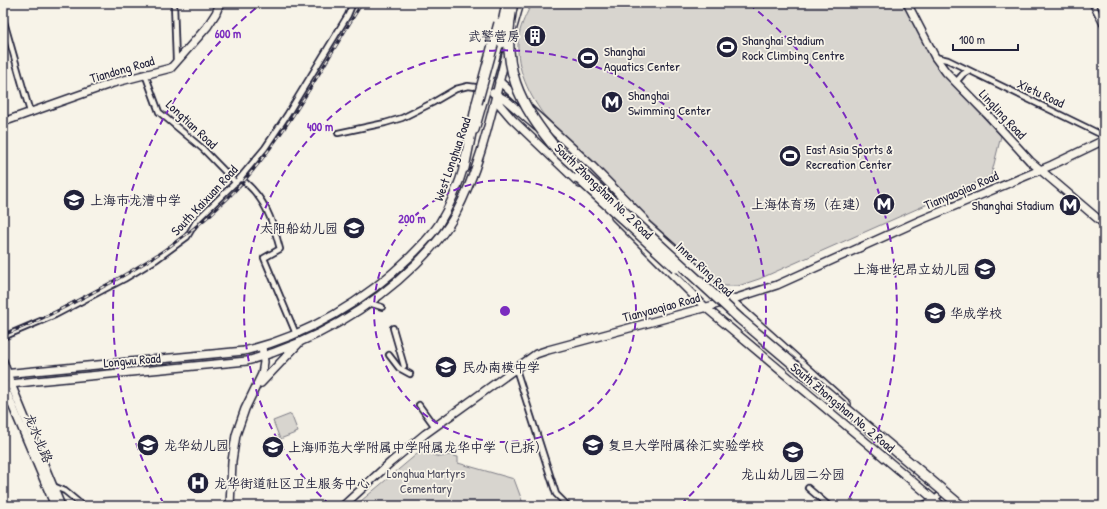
<svg xmlns="http://www.w3.org/2000/svg" width="1107" height="509" font-family="'Patrick Hand','LXGW WenKai TC',sans-serif">
  <style>
    .green { fill: #d8d5cf; stroke: #7d7c85 }
    .lines { fill: none; stroke-linecap: round; stroke-linejoin: round }
    .street-casing { stroke: #22223b; stroke-width: 8 }
    .secondary-casing { stroke: #22223b; stroke-width: 10 }
    .primary-casing { stroke: #22223b; stroke-width: 10 }
    .highway-casing { stroke: #22223b; stroke-width: 12 }
    .street { stroke: #f7f3e8; stroke-width: 4.5 }
    .secondary { stroke: #f7f3e8; stroke-width: 7 }
    .primary { stroke: #f7f3e8; stroke-width: 7 }
    .highway { stroke: #f7f3e8; stroke-width: 9 }
    .rail-casing { stroke: #22223b; stroke-width: 3 }
    .rail { stroke: #f7f3e8; stroke-width: 1.5; stroke-dasharray: 4.5; stroke-linecap: butt }
    .highway-bridge-casing { stroke: #22223b; stroke-width: 12; stroke-linecap: butt }
    .highway-bridge { stroke: #f7f3e8; stroke-width: 9 }
    .ring { fill: none; stroke: #7b2cbf; stroke-width: 2; stroke-dasharray: 7 5 }
    .labels { text-anchor: middle; dominant-baseline: central; stroke-width: 3.5; stroke-linejoin: round; paint-order: stroke }
    .poi-label { font-size: 13px; fill: #22223b; stroke: #f7f3e8; text-anchor: start }
    .street-label { font-size: 13px; fill: #22223b; stroke: #f7f3e8 }
    .park-label { font-size: 13px; fill: #504f60; stroke: #f7f3e8 }
    .centre { fill: #7b2cbf; stroke: #f7f3e8; stroke-width: 2 }
    .ring-label { font-size: 12px; text-anchor: middle; font-weight: bold; fill: #7b2cbf; stroke: #f7f3e8; stroke-width: 3.5; stroke-linejoin: round; paint-order: stroke }
  </style>
  <rect width="100%" height="100%" fill="#f7f3e8"/>
  <filter id="ink" filterUnits="userSpaceOnUse"><feTurbulence type="fractalNoise" baseFrequency=".025" numOctaves="2"/><feDisplacementMap in="SourceGraphic" scale="8" xChannelSelector="R" yChannelSelector="G"/><feConvolveMatrix kernelMatrix="1 2 1 2 8 2 1 2 1" color-interpolation-filters="sRGB"/></filter>
  <g filter="url(#ink)">
    <g class="green">
      <path d="M532 3H904L923 41 943 74 1001 136 991 176 759 279 738 286H722L639 211 543 114C527 91 514 64 519 35 521 24 527 13 532 3Z"/>
      <path d="M291 414 298 432 280 439 273 421Z"/>
      <path d="M426 453 440 457 449 455 458 457V463L514 479 524 506H355L417 454Z"/>
    </g>
    <g class="lines">
      <g class="street-casing">
        <g id="street">
          <path d="M174 3 176 61"/>
          <path d="M1092 3 1104 26"/>
          <path d="M3 18 30 112"/>
          <path d="M935 57 948 60 1104 136"/>
          <path d="M145 74 159 112 203 149 236 183"/>
          <path d="M956 82 963 74 968 71"/>
          <path d="M338 133 385 123 402 118 432 103 456 89 468 86 483 88"/>
          <path d="M240 178C265 197 272 219 280 249L264 258 296 334"/>
          <path d="M369 303 382 307"/>
          <path d="M393 328 404 366"/>
          <path d="M3 337 55 315 124 279 157 259 187 237 197 220 240 178 265 148 287 115 348 15 353 3"/>
          <path d="M389 355 399 368 410 374"/>
          <path d="M516 369 556 494 568 506"/>
          <path d="M419 405 435 427"/>
          <path d="M53 486 65 491 83 506"/>
          <path d="M808 488 829 506"/>
          <path d="M619 506 632 505 643 506"/>
          <path d="M921 506 934 500 944 491"/>
        </g>
      </g>
      <g class="secondary-casing">
        <g id="secondary">
          <path d="M907 3 935 57 946 72 987 114 1030 161 1104 224"/>
          <path d="M3 122 113 83 171 68 207 27 216 13 220 3"/>
          <path d="M261 383 299 343"/>
          <path d="M11 384 61 506"/>
          <path d="M4 386 55 506"/>
          <path d="M230 506 232 461 236 435 245 409 262 374 264 362 262 347"/>
          <path d="M343 506 391 462 425 434 536 354 548 350 718 304 777 285 921 220 1052 165 1104 140"/>
        </g>
      </g>
      <g class="primary-casing">
        <g id="primary">
          <path d="M512 31 520 3"/>
          <path d="M499 81 592 166 645 220"/>
          <path d="M493 93 506 100 537 127"/>
          <path d="M496 95 500 105 512 119 580 184"/>
          <path d="M475 130 501 38"/>
          <path d="M615 217 705 307 942 506"/>
          <path d="M690 263 703 276 731 300 847 404"/>
          <path d="M3 361 11 384"/>
          <path d="M3 374 244 351C307 336 365 301 411 256 421 246 431 236 439 224 450 206 459 184 465 163"/>
          <path d="M3 387 11 384 36 381 247 361C310 343 368 311 416 264 431 249 445 234 455 215 483 163 493 104 508 47"/>
        </g>
      </g>
      <g class="highway-casing">
        <g id="highway">
          <path d="M464 168 477 103"/>
          <path d="M617 200 693 267"/>
        </g>
      </g>
      <use href="#street" class="street"/>
      <use href="#secondary" class="secondary"/>
      <use href="#primary" class="primary"/>
      <use href="#highway" class="highway"/>
      <g class="rail-casing">
        <path id="rail" d="M3 335C33 324 60 310 88 295 145 265 200 231 243 182 289 130 325 62 362 3"/>
      </g>
      <use href="#rail" class="rail"/>
      <g class="highway-bridge-casing">
        <g id="highway-bridge">
          <path d="M513 3C499 65 519 106 559 152L740 319 961 506"/>
          <path d="M502 43 503 23 507 3"/>
          <path d="M477 103 499 23"/>
          <path d="M578 178 676 268"/>
        </g>
      </g>
      <use href="#highway-bridge" class="highway-bridge"/>
    </g>
  </g>
  <g class="ring">
    <circle cx="505" cy="311" r="131"/>
    <path d="M330 505A261 261 0 1 1 680 505"/>
    <path d="M164 504A392 392 0 0 1 261 4M749 4A392 392 0 0 1 846 504"/>
  </g>
  <defs>
    <g id="building-disc" transform="scale(1.15)"><circle r="9.5" fill="#22223b" stroke="#f7f3e8"/><path d="M-4-6H4V6H1V3H-1V6H-4ZM-2.5-4.3h1.7v1.8h-1.7ZM.8-4.3h1.7v1.8H.8ZM-2.5-1h1.7V.8h-1.7ZM.8-1h1.7V.8H.8Z" fill="#fff"/></g>
    <g id="stadium-disc" transform="scale(1.15)"><circle r="9.5" fill="#22223b" stroke="#f7f3e8"/><path d="M0-5a6.5 5 0 1 0 0 10a6.5 5 0 1 0 0-10ZM-3.5-1.8h7v3.6h-7Z" fill="#fff"/></g>
    <g id="metro-disc" transform="scale(1.15)"><circle r="9.5" fill="#22223b" stroke="#f7f3e8"/><path d="M-5.5 5V-5H-3L0 0L3-5H5.5V5H3V-.5L0 4L-3-.5V5Z" fill="#fff"/></g>
    <g id="school-disc" transform="scale(1.15)"><circle r="9.5" fill="#22223b" stroke="#f7f3e8"/><path d="M0-5L7-2L0 1L-7-2ZM-4 1L0 2.5L4 1V4Q0 6-4 4Z" fill="#fff"/></g>
    <g id="hospital-disc" transform="scale(1.15)"><circle r="9.5" fill="#22223b" stroke="#f7f3e8"/><path d="M-5-5h3v3.5h4V-5h3V5h-3V1.5h-4V5h-3Z" fill="#fff"/></g>
  </defs>
  <g fill-rule="evenodd">
    <use href="#building-disc" x="535" y="36"/>
    <use href="#stadium-disc" x="727" y="47"/>
    <use href="#stadium-disc" x="588" y="58"/>
    <use href="#metro-disc" x="612" y="102"/>
    <use href="#stadium-disc" x="790" y="156"/>
    <use href="#school-disc" x="74" y="200"/>
    <use href="#metro-disc" x="884" y="204"/>
    <use href="#metro-disc" x="1070" y="205"/>
    <use href="#school-disc" x="354" y="228"/>
    <use href="#school-disc" x="985" y="269"/>
    <use href="#school-disc" x="935" y="313"/>
    <use href="#school-disc" x="446" y="367"/>
    <use href="#school-disc" x="148" y="445"/>
    <use href="#school-disc" x="593" y="445"/>
    <use href="#school-disc" x="273" y="447"/>
    <use href="#school-disc" x="793" y="452"/>
    <use href="#hospital-disc" x="198" y="483"/>
  </g>
  <g class="labels">
    <g class="poi-label">
      <text x="520" y="36" text-anchor="end">武警营房</text>
      <text x="742" y="40">Shanghai Stadium<tspan x="742" dy="15">Rock Climbing Centre</tspan></text>
      <text x="604" y="51">Shanghai<tspan x="604" dy="15">Aquatics Center</tspan></text>
      <text x="628" y="95">Shanghai<tspan x="628" dy="15">Swimming Center</tspan></text>
      <text x="806" y="149">East Asia Sports &amp;<tspan x="806" dy="15">Recreation Center</tspan></text>
      <text x="90" y="200">上海市龙漕中学</text>
      <text x="868" y="204" text-anchor="end">上海体育场（在建）</text>
      <text x="1054" y="205" text-anchor="end">Shanghai Stadium</text>
      <text x="338" y="228" text-anchor="end">太阳船幼儿园</text>
      <text x="970" y="269" text-anchor="end">上海世纪昂立幼儿园</text>
      <text x="950" y="313">华成学校</text>
      <text x="462" y="367">民办南模中学</text>
      <text x="164" y="445">龙华幼儿园</text>
      <text x="608" y="445">复旦大学附属徐汇实验学校</text>
      <text x="288" y="447">上海师范大学附属中学附属龙华中学（已拆）</text>
      <text x="793" y="474" text-anchor="middle">龙山幼儿园二分园</text>
      <text x="214" y="483">龙华街道社区卫生服务中心</text>
    </g>
    <g class="street-label">
      <text transform="translate(122 69) rotate(-16)">Tiandong Road</text>
      <text transform="translate(1041 93) rotate(25)">Xietu Road</text>
      <text transform="translate(1003 114) rotate(47)">Lingling Road</text>
      <text transform="translate(192 124) rotate(43)">Longtian Road</text>
      <text transform="translate(452 159) rotate(-71)">West Longhua Road</text>
      <text transform="translate(961 190) rotate(-23)">Tianyaoqiao Road</text>
      <text transform="translate(604 191) rotate(44)">South Zhongshan No. 2 Road</text>
      <text transform="translate(204 200) rotate(-47)">South Kaixuan Road</text>
      <text transform="translate(705 269) rotate(43)">Inner Ring Road</text>
      <text transform="translate(661 307) rotate(-15)">Tianyaoqiao Road</text>
      <text transform="translate(132 360) rotate(-5)">Longwu Road</text>
      <text transform="translate(843 407) rotate(40)">South Zhongshan No. 2 Road</text>
      <text transform="translate(39 438) rotate(67)">龙水北路</text>
    </g>
    <g class="park-label">
      <text x="426" y="473">Longhua Martyrs<tspan x="426" dy="15">Cementary</tspan></text>
    </g>
  </g>
  <circle cx="505" cy="311" r="6" class="centre"/>
  <g class="ring-label">
    <text x="228" y="38">600 m</text>
    <text x="320" y="131">400 m</text>
    <text x="412" y="223">200 m</text>
  </g>
  <rect width="1107" height="509" fill="none" stroke="#f7f3e8" stroke-width="16"/>
  <rect x="8" y="8" width="1091" height="493" fill="none" stroke="#22223b" stroke-width="1.5" filter="url(#ink)"/>
  <path d="M953 44v6h65v-6" fill="none" stroke="#22223b" stroke-width="2"/>
  <text x="959" y="44" font-size="12" fill="#22223b" stroke="#f7f3e8" stroke-width="3" paint-order="stroke">100 m</text>
</svg>
